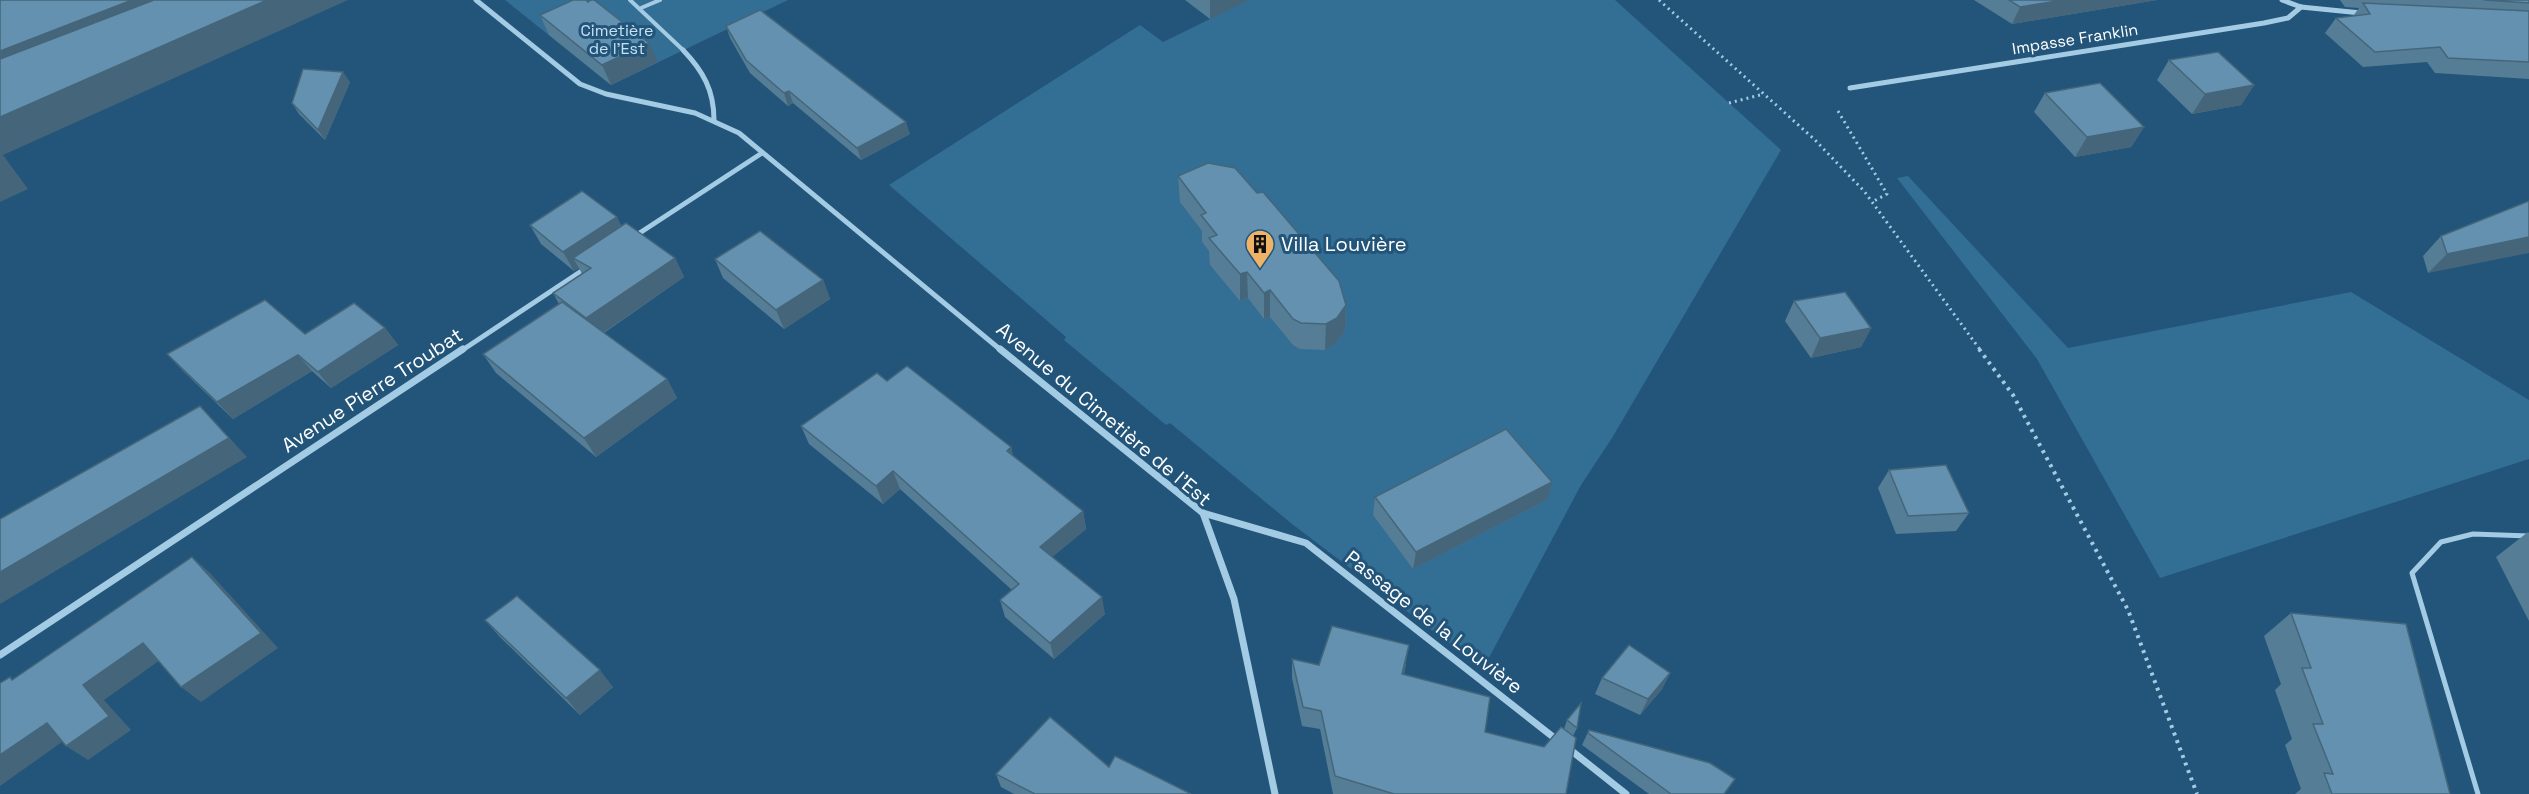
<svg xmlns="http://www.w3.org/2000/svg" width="2529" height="794" font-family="'Space Grotesk',sans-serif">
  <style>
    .green { fill: #336e94 }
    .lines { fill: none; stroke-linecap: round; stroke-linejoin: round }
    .path-far1 { stroke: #a4cbe4; stroke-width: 3; stroke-dasharray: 2 4; stroke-linecap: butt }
    .path { stroke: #a4cbe4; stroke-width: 4; stroke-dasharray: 3 5; stroke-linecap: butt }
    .service-far1 { stroke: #a4cbe4; stroke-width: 4 }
    .service { stroke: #a4cbe4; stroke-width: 5 }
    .minor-far1 { stroke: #a4cbe4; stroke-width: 5 }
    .minor { stroke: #a4cbe4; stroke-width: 7 }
    .wall { fill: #557d96 }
    .shaded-wall { fill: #45667a }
    .building { fill: #6391af; stroke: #45667a; stroke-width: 1.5 }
    .labels { text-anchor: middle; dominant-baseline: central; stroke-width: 6; stroke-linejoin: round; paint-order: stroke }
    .far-park-label { font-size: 16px; fill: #c7e2f3; stroke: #225579 }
    .far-street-label { font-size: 16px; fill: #fff; stroke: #225579 }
    .poi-label { font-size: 20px; fill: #fff; stroke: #225579; text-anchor: start }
    .street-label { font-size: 20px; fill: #fff; stroke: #225579 }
  </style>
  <rect width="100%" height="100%" fill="#225579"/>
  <g class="green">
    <path d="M505 0H788L611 85Z"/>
    <path d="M1249 0H1615L1781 150 1612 438 1581 485 1483 669 1292 524 1170 423 1166 425 1064 340 1066 337 889 185 1140 25 1163 42Z"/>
    <path d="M1908 176 2068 348 2351 292 2529 400V459L2160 578 2037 359 1897 178Z"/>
  </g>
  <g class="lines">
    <g class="path-far1">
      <path d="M1659 0 1814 139 1864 191 1981 351"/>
      <path d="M1729 103 1764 94"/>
      <path d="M1838 111 1887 194 1872 202"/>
    </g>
    <path class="path" d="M1979 349 2013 395 2128 610 2197 794"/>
    <g class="service-far1">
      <path d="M630 0 683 50"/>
      <path d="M641 8 660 0"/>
    </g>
    <path class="service" d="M2478 794 2412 573 2441 542 2473 534 2529 536"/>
    <g class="minor-far1">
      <path d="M476 0 580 84 606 94 695 113 739 133 1002 351"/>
      <path d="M2282 0 2301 7 2361 13"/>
      <path d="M683 50C703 71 714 90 714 120"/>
      <path d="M1850 88 2264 23 2288 18 2301 7"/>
      <path d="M635 236 762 153"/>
      <path d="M461 351 586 268"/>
    </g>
    <g class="minor">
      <path d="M1000 349 1203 513 1234 599 1275 794"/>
      <path d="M1203 513 1306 543 1557 740"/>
      <path d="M0 655 463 349"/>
      <path d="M1568 748 1626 794"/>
    </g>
  </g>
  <g class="wall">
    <path d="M1185 0H1249L1210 19Z"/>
    <path d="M1974 0H2157L2012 24Z"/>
    <path d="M2340 0H2529V79L2435 73 2427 62 2363 67 2325 33 2336 18 2353 16 2359 8 2345 7Z"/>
    <path d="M540 15 658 62 611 85 549 35Z"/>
    <path d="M726 26 910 134 861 160 793 103 788 106 750 73 730 38Z"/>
    <path d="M2169 60 2254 85 2241 105 2192 114 2157 80Z"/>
    <path d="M350 82 325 140 299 114 292 103Z"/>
    <path d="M2045 93 2144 127 2131 147 2075 157 2034 112Z"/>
    <path d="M1178 176 1346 305 1345 331 1335 344 1325 350 1300 349 1293 345 1270 317 1264 319 1248 298 1240 301 1210 265 1209 251 1202 242V231L1180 202Z"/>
    <path d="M2529 201 2428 273 2423 256 2441 236Z"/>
    <path d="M530 225 622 226 675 258 684 277 604 333 667 379 677 398 596 457 496 373 483 354 559 304 553 293 582 274 579 268 574 271 541 244Z"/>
    <path d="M715 259 823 280 830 299 784 329 723 278Z"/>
    <path d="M1794 301 1871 328 1861 347 1811 358 1785 321Z"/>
    <path d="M385 328 398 345 331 388 312 371 233 419 183 371 167 354 305 334Z"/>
    <path d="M887 381 1011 447 1013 456 1083 511 1086 529 1052 557 1105 614 1054 659 1005 617 1000 600 1012 590 900 489 883 504 809 444 801 426Z"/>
    <path d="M1889 470 1969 513 1956 531 1896 534 1878 488Z"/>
    <path d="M1375 497 1547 500 1413 569 1373 515Z"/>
    <path d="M2528 532 2529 533V621L2496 557Z"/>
    <path d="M2291 613 2450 794H2295L2301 789 2285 745 2292 739 2275 690 2281 684 2264 636Z"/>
    <path d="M485 620 613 687 580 715 500 637Z"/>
    <path d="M1292 659 1319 665 1406 664 1404 674 1485 732 1544 747 1564 729 1567 720 1577 728 1573 736 1566 794H1333L1320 729 1302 726 1292 678Z"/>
    <path d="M1670 673 1662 689 1640 715 1595 694 1602 678Z"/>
    <path d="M1589 730 1725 794H1649L1582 745Z"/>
    <path d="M996 774 1191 794H1014L1001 787Z"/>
  </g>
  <g class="shaded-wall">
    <path d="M132 0H224L0 89V51Z"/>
    <path d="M267 0H348L3 155 28 189 0 202V117Z"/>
    <path d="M1210 0H1249L1210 19Z"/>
    <path d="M2063 0H2157L2012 24 2020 7Z"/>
    <path d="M649 43 658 62 611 85 602 65Z"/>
    <path d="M343 72 350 82 325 140 318 130Z"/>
    <path d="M2254 85 2241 105 2192 114 2205 94Z"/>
    <path d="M789 91 793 103 788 106 784 93Z"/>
    <path d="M906 122 910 134 861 160 857 148Z"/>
    <path d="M2144 127 2131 147 2075 157 2087 137Z"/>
    <path d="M617 217 627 236 573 258 579 268 574 271 563 252Z"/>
    <path d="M2529 237V253L2428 273 2447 254Z"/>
    <path d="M675 258 684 277 597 337 586 318Z"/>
    <path d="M1247 272 1248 298 1240 301V274Z"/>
    <path d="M823 280 830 299 784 329 776 310Z"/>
    <path d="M1270 290V317L1264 319V293Z"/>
    <path d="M1346 305 1345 331 1335 344 1325 350 1326 324Z"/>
    <path d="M385 328 398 345 331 388 318 372Z"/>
    <path d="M1871 328 1861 347 1811 358 1820 338Z"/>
    <path d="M298 355 312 371 233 419 217 402Z"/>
    <path d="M667 379 677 398 596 457 584 438Z"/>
    <path d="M200 406 247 457 0 604V572Z"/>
    <path d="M1011 447 1015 465 1007 451Z"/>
    <path d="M893 471 900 489 883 504 876 486Z"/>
    <path d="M1552 482 1547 500 1413 569 1416 552Z"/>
    <path d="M1083 511 1086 529 1044 564 1040 547Z"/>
    <path d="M192 557 210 573 278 648 201 702 181 687Z"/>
    <path d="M1102 597 1105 614 1054 659 1050 643Z"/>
    <path d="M143 643 163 658 104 700 131 730 88 760 66 746 83 685Z"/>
    <path d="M1409 645 1406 664 1399 693 1402 674Z"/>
    <path d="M600 670 613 687 580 715 566 698Z"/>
    <path d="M1670 673 1662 689 1640 715 1648 699Z"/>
    <path d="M47 723 69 737 0 786V755Z"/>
  </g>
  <g class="building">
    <path d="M0 0H132L0 51Z"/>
    <path d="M154 0H267L0 117V59Z"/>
    <path d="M573 0H586L588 2 591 0H594L649 43 602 65 540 15Z"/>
    <path d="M2009 0H2063L2020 7Z"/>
    <path d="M2484 0H2529V3Z"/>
    <path d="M2363 3 2529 11V62L2448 58 2440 47 2375 52 2336 18 2370 14Z"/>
    <path d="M760 10 906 122 857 148 789 91 784 93 746 60 726 26Z"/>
    <path d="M2218 52 2254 85 2205 94 2169 60Z"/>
    <path d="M303 69 343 72 318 130 292 103Z"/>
    <path d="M2100 83 2144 127 2087 137 2045 93Z"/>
    <path d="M1208 163 1235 168 1257 193 1263 192 1339 281 1346 305 1337 318 1326 324 1301 323 1293 319 1270 290 1264 293 1247 272 1240 274 1209 238 1217 235 1201 215 1206 213 1178 176Z"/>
    <path d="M582 191 617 217 563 252 530 225Z"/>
    <path d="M2529 201V237L2447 254 2441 236Z"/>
    <path d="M626 223 675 258 586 318 553 293 591 268 573 258Z"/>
    <path d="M760 231 823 280 776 310 715 259Z"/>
    <path d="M1845 292 1871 328 1820 338 1794 301Z"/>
    <path d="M265 300 305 334 354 303 385 328 318 372 298 355 217 402 167 354Z"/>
    <path d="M562 302 667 379 584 438 483 354Z"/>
    <path d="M907 366 1011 447 1007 451 1083 511 1040 547 1102 597 1050 643 1000 600 1019 584 893 471 876 486 801 426 877 373 887 381Z"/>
    <path d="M200 406 229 438 0 572V519Z"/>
    <path d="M1506 429 1552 482 1416 552 1375 497Z"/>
    <path d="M1946 465 1969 513 1908 516 1889 470Z"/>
    <path d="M192 557 261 633 181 687 143 643 83 685 109 716 66 746 47 723 0 755V683L10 677 12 680Z"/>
    <path d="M517 596 600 670 566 698 485 620Z"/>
    <path d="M2291 613 2406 624 2450 794H2332L2324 773 2333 774 2313 724H2323L2302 668H2311Z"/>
    <path d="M1332 626 1409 645 1402 674 1490 697 1485 732 1544 747 1561 727 1576 738 1566 794H1394L1335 776 1321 711 1303 707 1292 659 1319 665Z"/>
    <path d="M1629 645 1670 673 1648 699 1602 678Z"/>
    <path d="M1581 703 1577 728 1567 720Z"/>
    <path d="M1050 717 1109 767 1115 756 1191 794H1035L996 774Z"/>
    <path d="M1589 730 1710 763 1735 779 1724 794H1671L1588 733Z"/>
  </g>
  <defs>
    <g id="building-pin" transform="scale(1.5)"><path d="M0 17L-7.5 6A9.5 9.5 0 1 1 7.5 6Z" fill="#efb367" stroke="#225579"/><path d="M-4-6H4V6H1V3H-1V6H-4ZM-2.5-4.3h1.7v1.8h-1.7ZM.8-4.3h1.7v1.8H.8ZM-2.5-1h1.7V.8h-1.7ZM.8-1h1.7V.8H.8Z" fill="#111"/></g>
  </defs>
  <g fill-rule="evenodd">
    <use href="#building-pin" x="1260" y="244"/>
  </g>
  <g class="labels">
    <g class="far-park-label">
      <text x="617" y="30">Cimetière<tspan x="617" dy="18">de l’Est</tspan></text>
    </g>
    <g class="far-street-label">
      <text transform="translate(2075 39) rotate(-9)">Impasse Franklin</text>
    </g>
    <g class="poi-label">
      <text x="1281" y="244">Villa Louvière</text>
    </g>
    <g class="street-label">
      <text transform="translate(372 390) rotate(-33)">Avenue Pierre Troubat</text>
      <text transform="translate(1104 414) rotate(40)">Avenue du Cimetière de l'Est</text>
      <text transform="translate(1434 622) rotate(38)">Passage de la Louvière</text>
    </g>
  </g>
</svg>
